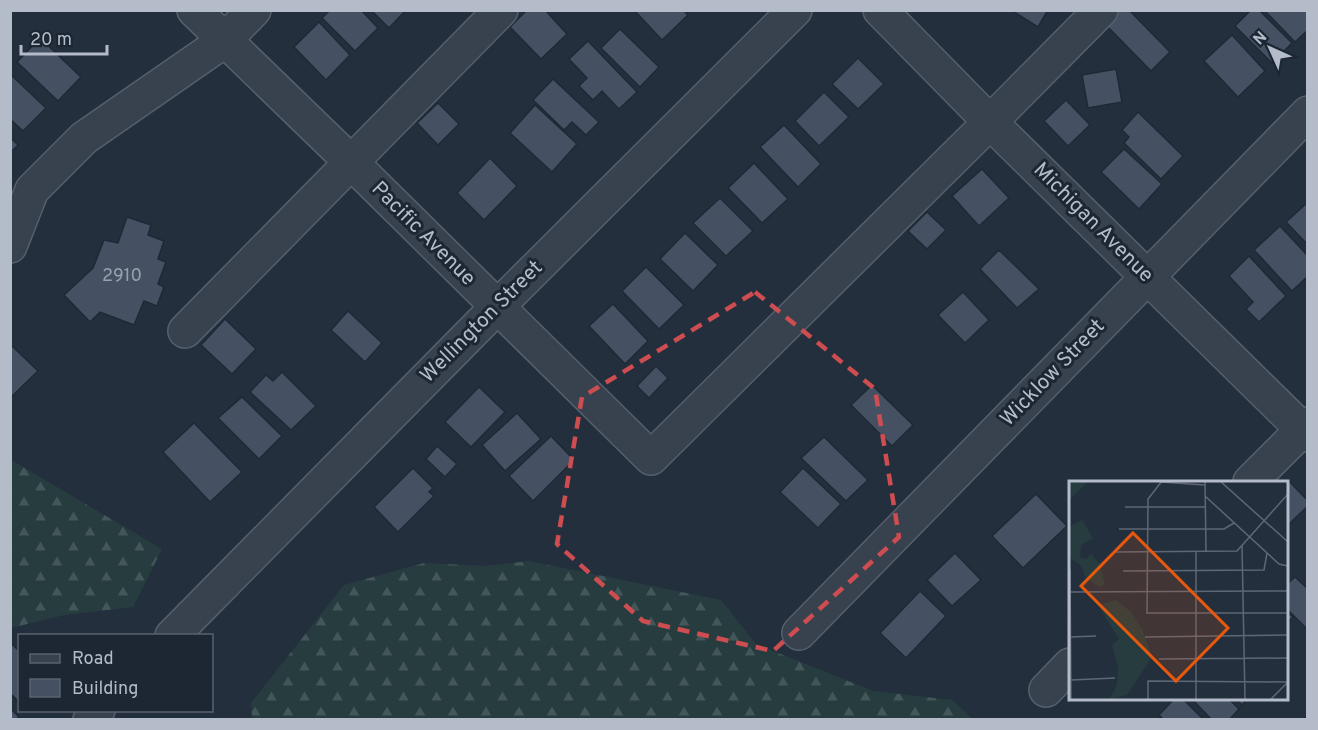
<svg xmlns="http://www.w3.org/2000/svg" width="1318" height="730" font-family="Overpass,sans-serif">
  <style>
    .forest { fill: url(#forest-firs) }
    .building { fill: #455162; stroke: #1f2835; stroke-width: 1.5 }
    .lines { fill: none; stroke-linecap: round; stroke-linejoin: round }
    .minor-casing { stroke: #565f6c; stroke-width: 36 }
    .minor { stroke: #38414e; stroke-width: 33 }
    .marked { fill: none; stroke: #ce4d50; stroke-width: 4.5; stroke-dasharray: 12 8; stroke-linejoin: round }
    .labels { text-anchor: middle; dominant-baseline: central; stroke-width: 6; stroke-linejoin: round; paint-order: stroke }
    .number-label { font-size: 18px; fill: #98a1af }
    .street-label { font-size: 21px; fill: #b4bcc9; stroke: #1d2633 }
    .inset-road { fill: none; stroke: #5e6776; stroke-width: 1.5 }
    .view { fill: #e8590c; fill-opacity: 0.15; stroke: #e8590c; stroke-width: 3 }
    .inset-edge { fill: none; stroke: #b4bcc9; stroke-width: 3 }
  </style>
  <defs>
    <pattern id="forest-firs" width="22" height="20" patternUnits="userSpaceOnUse" patternTransform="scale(1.5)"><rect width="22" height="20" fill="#263c3f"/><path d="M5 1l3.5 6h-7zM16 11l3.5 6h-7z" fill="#435659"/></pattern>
  </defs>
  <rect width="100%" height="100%" fill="#242f3e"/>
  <g class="forest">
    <path d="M11 460 162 549 133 607 64 615 11 628Z"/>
    <path d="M529 561 721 600 756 644 873 691 952 700 973 719H252L251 703 344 585 424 563 486 566Z"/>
  </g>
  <g class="building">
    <path d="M330 10H361L378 28 355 51 322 18Z"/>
    <path d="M371 10H406L389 28Z"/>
    <path d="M527 10H545L567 34 541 59 510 27Z"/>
    <path d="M634 10H683L688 15 662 40Z"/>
    <path d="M1011 10H1048L1038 27Z"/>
    <path d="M1116 10H1129L1170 52 1151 71 1103 22Z"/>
    <path d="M1251 10H1259L1292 43 1272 63 1235 26Z"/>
    <path d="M1264 10H1306L1308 12V30L1295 42Z"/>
    <path d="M319 22 350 55 326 80 294 47Z"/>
    <path d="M620 29 659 67 640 87 601 48Z"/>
    <path d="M1232 35 1265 71 1238 97 1204 61Z"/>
    <path d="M40 38 81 77 58 101 17 62Z"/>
    <path d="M588 41 637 92 619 109 602 91 593 100 579 86 587 78 569 59Z"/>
    <path d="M858 58 884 84 858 109 832 84Z"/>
    <path d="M1116 69 1122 102 1088 108 1082 75Z"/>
    <path d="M10 74 46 108 23 131 10 119Z"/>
    <path d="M553 79 599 122 586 135 572 122 564 130 533 100Z"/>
    <path d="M824 92 849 117 819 146 795 121Z"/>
    <path d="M1066 100 1090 125 1068 146 1044 121Z"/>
    <path d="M438 103 459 124 438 145 417 123Z"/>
    <path d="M535 105 577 144 552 172 510 133Z"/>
    <path d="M1138 112 1183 156 1161 179 1124 143 1129 137 1122 130Z"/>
    <path d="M784 125 821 164 798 187 760 147Z"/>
    <path d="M10 137 18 145 10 153Z"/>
    <path d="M1124 149 1162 184 1139 209 1101 172Z"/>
    <path d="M490 158 517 186 484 220 457 193Z"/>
    <path d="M754 163 788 199 762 223 728 188Z"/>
    <path d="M982 169 1009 198 979 226 952 196Z"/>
    <path d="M720 198 753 231 726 256 693 223Z"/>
    <path d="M1308 202V245L1286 222Z"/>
    <path d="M927 212 946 230 927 249 908 231Z"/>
    <path d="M127 217 151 225 148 235 164 241 158 259 166 262 158 284 164 287 157 306 144 301 134 325 100 312 90 322 64 295 93 268 104 240 118 243Z"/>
    <path d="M1280 226 1308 256V276L1292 291 1254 250Z"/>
    <path d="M685 233 718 265 693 291 660 259Z"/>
    <path d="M999 250 1039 289 1017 308 980 269Z"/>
    <path d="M1249 256 1286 296 1259 322 1246 309 1253 302 1229 276Z"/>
    <path d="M646 267 684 305 659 329 622 291Z"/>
    <path d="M963 292 989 320 965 343 938 315Z"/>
    <path d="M613 304 648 341 625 364 589 326Z"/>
    <path d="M348 311 382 343 365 362 331 330Z"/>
    <path d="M225 319 256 349 232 374 201 345Z"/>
    <path d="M10 344 38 371 10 398Z"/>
    <path d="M656 366 668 378 649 398 637 386Z"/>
    <path d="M282 372 316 406 291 430 250 392 266 375 273 381Z"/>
    <path d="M872 385 913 425 892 446 851 405Z"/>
    <path d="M479 387 505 412 471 447 445 422Z"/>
    <path d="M242 397 282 436 259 459 218 418Z"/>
    <path d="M517 413 541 439 505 471 482 445Z"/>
    <path d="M194 423 242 472 210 502 163 452Z"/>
    <path d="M551 436 574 460 533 501 509 476Z"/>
    <path d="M824 437 868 480 846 501 801 458Z"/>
    <path d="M437 446 457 464 445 477 426 459Z"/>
    <path d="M413 468 433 488 429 492 434 496 398 532 374 507Z"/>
    <path d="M803 468 841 504 818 528 780 492Z"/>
    <path d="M1288 480 1308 501V506L1289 524 1286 522V482Z"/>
    <path d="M1036 494 1067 526 1023 568 992 536Z"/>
    <path d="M955 553 981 580 952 606 927 580Z"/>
    <path d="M1295 577 1308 589V630L1286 608V585Z"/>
    <path d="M920 591 946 616 906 658 880 633Z"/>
    <path d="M1286 611 1293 617 1286 624Z"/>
    <path d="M10 642 20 652V703L10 693Z"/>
    <path d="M1175 698H1182L1204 720H1164L1159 715Z"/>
    <path d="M1191 698H1228L1239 709 1229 720H1212Z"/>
    <path d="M1235 698H1248L1242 705Z"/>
    <path d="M10 708 19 717 15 720H10Z"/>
  </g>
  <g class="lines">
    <g class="minor-casing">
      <g id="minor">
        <path d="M194 10 352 163 651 458 990 122 1101 10"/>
        <path d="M880 10 990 122 1308 435"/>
        <path d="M10 246 32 190 84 138 224 41 254 10"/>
        <path d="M185 331 501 10"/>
        <path d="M1250 482 1308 424"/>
        <path d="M799 633 1308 113"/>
        <path d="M172 636 497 307 795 10"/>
        <path d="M1046 690 1070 665"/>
        <path d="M90 720 98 710"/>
      </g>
    </g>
    <use href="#minor" class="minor"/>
  </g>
  <path class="marked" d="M755 292 875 389 899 537 773 651 643 621 557 544 582 397Z"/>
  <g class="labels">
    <g class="number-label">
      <text x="122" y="276">2910</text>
    </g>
    <g class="street-label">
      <text transform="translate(1093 223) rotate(45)">Michigan Avenue</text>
      <text transform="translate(423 234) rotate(45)">Pacific Avenue</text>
      <text transform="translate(482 322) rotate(-45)">Wellington Street</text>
      <text transform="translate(1053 373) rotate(-46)">Wicklow Street</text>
    </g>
  </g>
  <g transform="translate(1069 481)">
    <rect width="219" height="219" fill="#242f3e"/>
    <path d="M0 0H20L0 19Z" fill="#263c3f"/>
    <path d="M13 39 24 57 12 64 11 76 17 78 22 73 31 83 36 104 30 106 16 96 12 85 0 76V46ZM47 119 62 131 73 148 83 176 58 214 40 219 48 204 49 186 43 164 50 158 29 124Z" fill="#263c3f"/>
    <path class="inset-road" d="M93 0 79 18 78 132H219M136 0 137 70M151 0 219 61M92 1 136 4M136 15 210 83 219 85M56 26H136M50 48H155L165 42M173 65 176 219M127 70V219M47 71 168 70 219 13M1 88 2 219M54 90 195 89 198 72M0 111 219 110M2 156 27 155M76 156 219 154M90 178 219 177M2 199 46 197M79 219V200L219 201M201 219 219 201"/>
    <path class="view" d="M64 52 159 147 107 200 12 105Z"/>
    <rect width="219" height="219" class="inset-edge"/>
  </g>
  <rect width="1318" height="730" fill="none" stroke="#b4bcc9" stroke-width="24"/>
  <rect x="18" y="634" width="195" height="78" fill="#1d2633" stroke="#59626f" stroke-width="1.5"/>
  <rect x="30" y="654" width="30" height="9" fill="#38414e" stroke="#59626f" stroke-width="1.5"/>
  <text x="72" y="664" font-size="18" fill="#b4bcc9">Road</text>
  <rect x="30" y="679" width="30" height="18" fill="#455162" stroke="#59626f" stroke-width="1.5"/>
  <text x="72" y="694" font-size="18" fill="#b4bcc9">Building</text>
  <g transform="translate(1270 48) rotate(315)" stroke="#1d2633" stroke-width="4.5" paint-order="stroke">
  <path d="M0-4.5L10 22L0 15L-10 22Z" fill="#b4bcc9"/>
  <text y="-9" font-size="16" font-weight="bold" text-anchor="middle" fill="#b4bcc9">N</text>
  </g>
  <path d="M21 45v9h86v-9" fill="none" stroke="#b4bcc9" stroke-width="3"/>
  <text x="30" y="45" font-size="18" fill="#b4bcc9" stroke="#1d2633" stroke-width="4.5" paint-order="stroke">20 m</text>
</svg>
